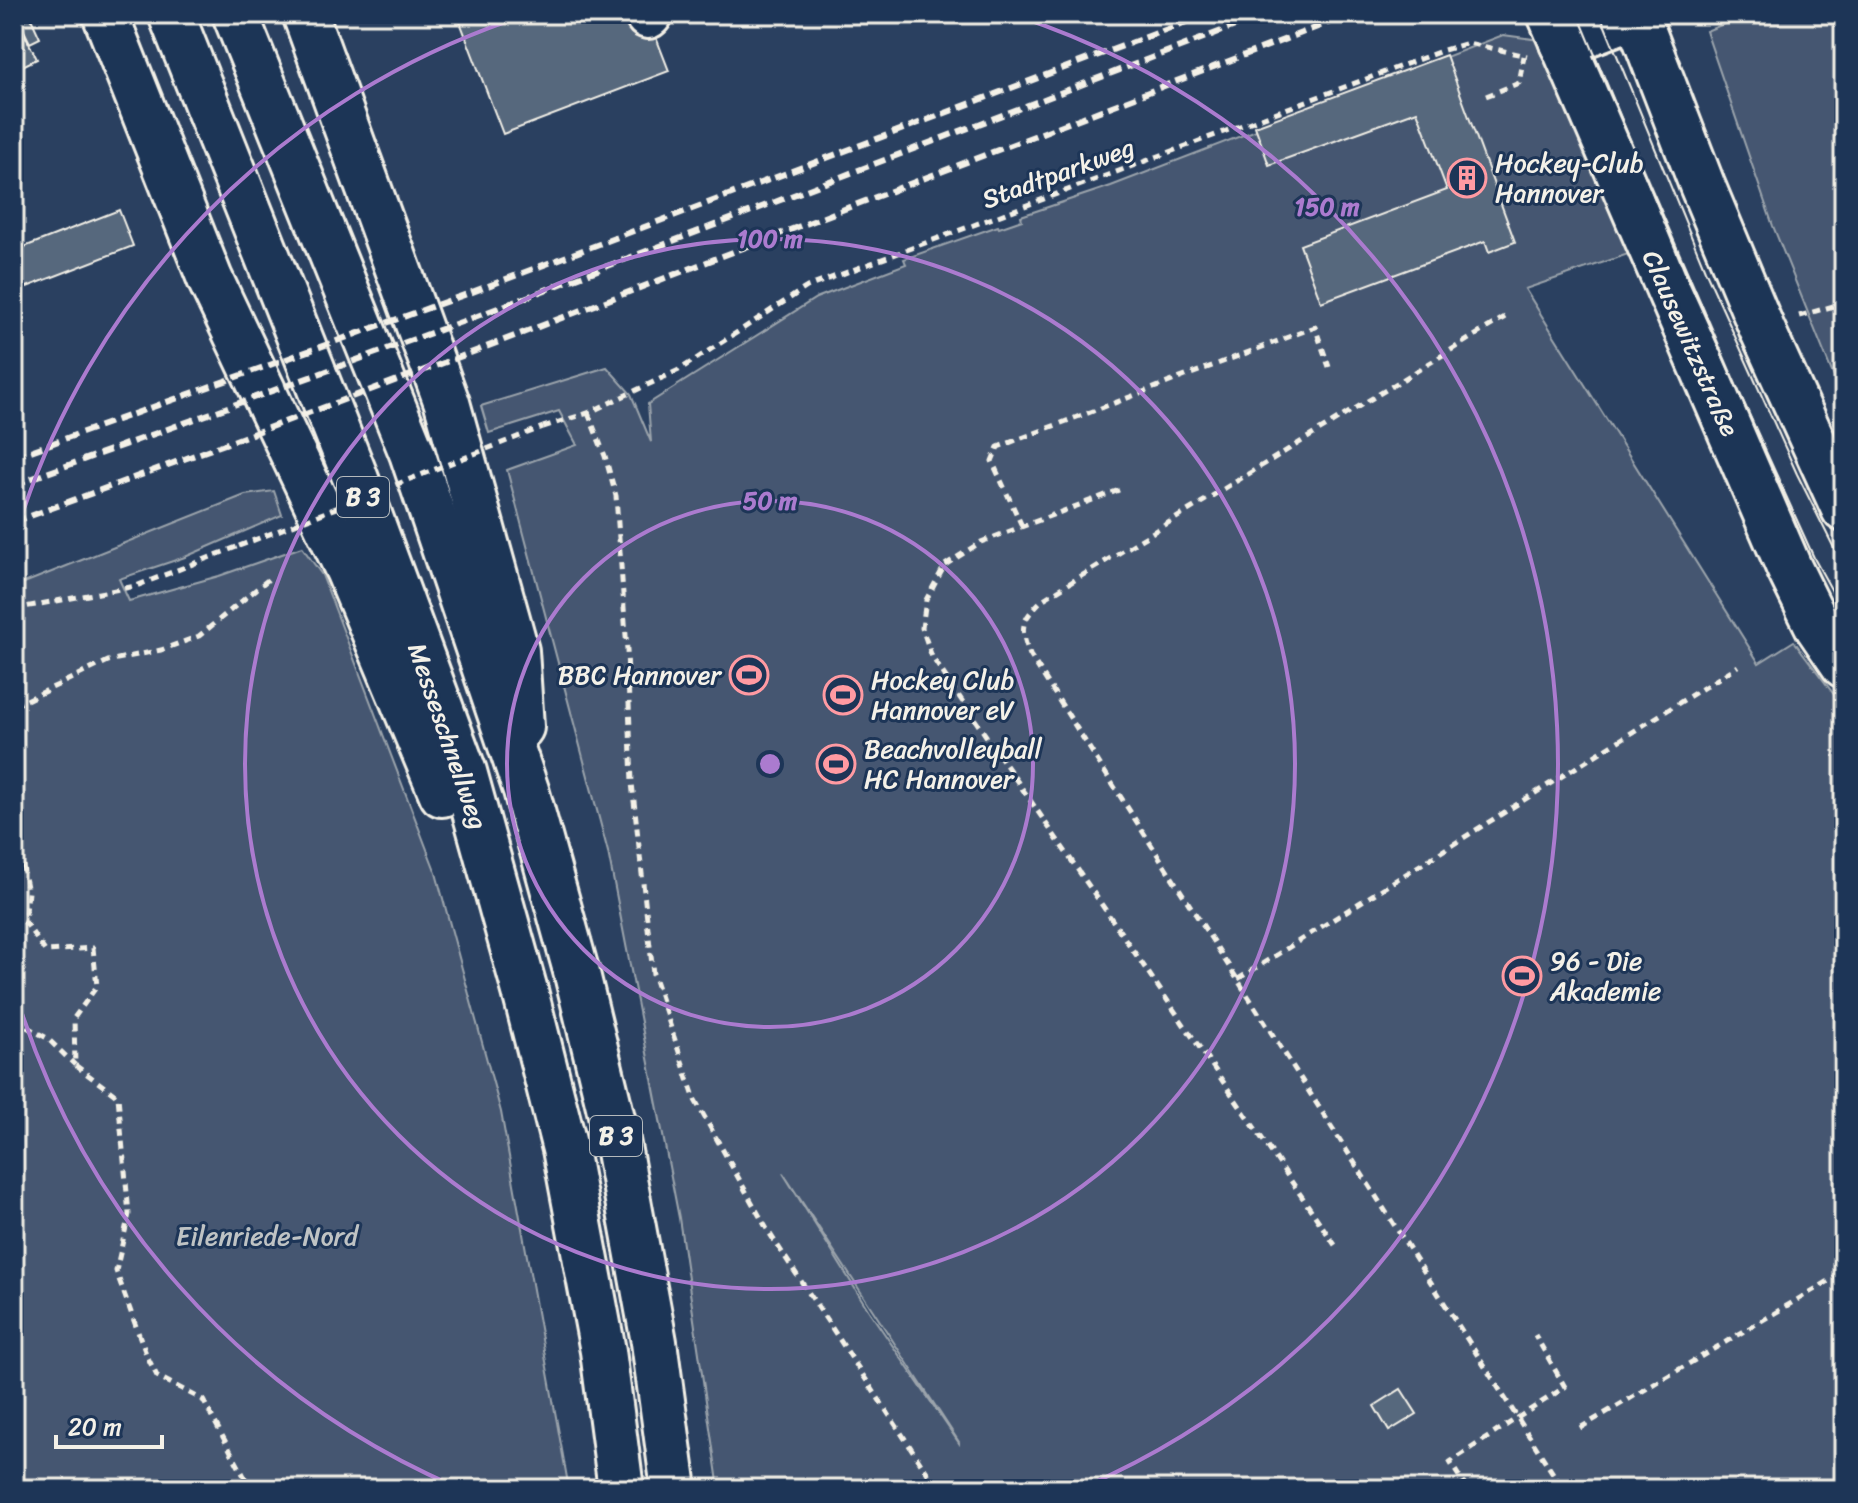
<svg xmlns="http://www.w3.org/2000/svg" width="1858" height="1503" font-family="Sriracha,sans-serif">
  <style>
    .green { fill: #445771; stroke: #9ca4ac; stroke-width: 2; fill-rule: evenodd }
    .building { fill: #56677d; stroke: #f4f1e8; stroke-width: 2 }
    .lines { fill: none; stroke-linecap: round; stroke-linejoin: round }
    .minor-casing { stroke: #f4f1e8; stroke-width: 50 }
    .highway-casing { stroke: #f4f1e8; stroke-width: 50 }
    .path { stroke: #f4f1e8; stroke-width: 5; stroke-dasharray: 8 6; stroke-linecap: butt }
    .minor { stroke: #1d3557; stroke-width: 44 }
    .highway { stroke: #1d3557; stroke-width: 44 }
    .tram { stroke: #f4f1e8; stroke-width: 2 }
    .rail { stroke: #f4f1e8; stroke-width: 6; stroke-dasharray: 12 6; stroke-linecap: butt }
    .path-bridge { stroke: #f4f1e8; stroke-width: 5; stroke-dasharray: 8 6; stroke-linecap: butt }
    .ring { fill: none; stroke: #ab7bcf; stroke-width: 4 }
    .labels { text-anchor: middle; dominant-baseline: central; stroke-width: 6; stroke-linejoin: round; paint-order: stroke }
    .shield { fill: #1d3557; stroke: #b4b9bc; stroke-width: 2 }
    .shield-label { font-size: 24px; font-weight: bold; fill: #f4f1e8 }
    .poi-label { font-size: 26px; fill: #f4f1e8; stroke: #1d3557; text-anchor: start }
    .street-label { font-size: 26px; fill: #f4f1e8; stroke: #1d3557 }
    .park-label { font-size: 26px; fill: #bfc3c4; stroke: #1d3557 }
    .centre { fill: #ab7bcf; stroke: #1d3557; stroke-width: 4 }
    .ring-label { font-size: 24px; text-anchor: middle; font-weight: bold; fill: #ab7bcf; stroke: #1d3557; stroke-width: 6; stroke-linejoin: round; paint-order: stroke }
  </style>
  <rect width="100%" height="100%" fill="#2a4060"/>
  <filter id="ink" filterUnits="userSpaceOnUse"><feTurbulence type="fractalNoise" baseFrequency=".0125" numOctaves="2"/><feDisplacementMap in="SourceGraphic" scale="16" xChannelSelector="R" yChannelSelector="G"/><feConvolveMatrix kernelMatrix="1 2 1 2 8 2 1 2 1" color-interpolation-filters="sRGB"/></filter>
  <g filter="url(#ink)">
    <g class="green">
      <path d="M1749 14H1844V402L1773 226 1706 31Z"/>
      <path d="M1503 35 1562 43 1649 247 1525 289 1759 663 1794 641 1844 708V1489H719L679 1218 608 852 507 470 577 445 559 411 489 433 481 406 607 367 631 394 651 442 648 404 816 298 906 264 904 259 998 226 999 228 1022 220 1021 216 1111 186ZM783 1173 959 1442V1443L869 1311Z"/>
      <path d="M274 491 282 515 185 557 119 579 129 601 219 576 302 547 322 575 436 873 501 1112 569 1489H14V587L245 495Z"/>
    </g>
    <g class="building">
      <path d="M14 14 37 59 14 70Z"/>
      <path d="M16 14H29L40 38 30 43Z"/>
      <path d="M457 14H647L669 71 503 134Z"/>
      <path d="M1446 55 1515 242 1489 252 1485 241 1321 302 1300 245 1447 190 1417 111 1269 165 1255 126Z"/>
      <path d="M119 210 133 246 14 292V251Z"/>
      <path d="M1401 1389 1417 1414 1389 1431 1374 1406Z"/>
    </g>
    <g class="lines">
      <g class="minor-casing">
        <g id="minor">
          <path d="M1550 14 1790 570 1818 627 1844 665"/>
          <path d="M1636 14 1702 185 1762 329 1844 509"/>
          <path d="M648 16 650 14"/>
          <path d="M1562 43 1639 14"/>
        </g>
      </g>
      <g class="highway-casing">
        <g id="highway">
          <path d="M105 14 210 279 348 570 442 794"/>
          <path d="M171 14 354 474 464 772 525 991 565 1149 603 1351 621 1489"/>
          <path d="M235 14 412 453 526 790 577 974 616 1135 654 1342 674 1489"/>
          <path d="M305 14 447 403 516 651 521 727"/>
        </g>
      </g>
      <g class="path">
        <path d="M1486 96 1519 83 1524 56"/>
        <path d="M1799 316 1844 303"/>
        <path d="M1505 317 1042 600C1021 621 1019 627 1030 655L1563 1489"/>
        <path d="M588 413 605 456 616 496 627 650 632 783 653 974 695 1100 768 1231 938 1489"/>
        <path d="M543 427 588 413 679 370 807 287 1444 50 1468 43 1527 56"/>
        <path d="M1119 490 981 542 945 565 926 600 922 628 932 657 1335 1245"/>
        <path d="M1022 526 992 461 998 447 1315 327 1329 367"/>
        <path d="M14 609 136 586 239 546"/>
        <path d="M14 706 108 661 161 650 199 636 270 578"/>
        <path d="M14 824 28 892 25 922 45 951 93 948 97 986 74 1018 75 1065 118 1097 129 1214 116 1271 146 1354 157 1376 203 1400 251 1489"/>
        <path d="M1238 979 1738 666"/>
        <path d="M14 1020 47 1038 75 1065"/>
        <path d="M14 1400V1401"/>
        <path d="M1580 1428 1844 1272"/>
        <path d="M1467 1489 1450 1462 1565 1387 1535 1335"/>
      </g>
      <use href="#minor" class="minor"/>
      <use href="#highway" class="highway"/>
      <g class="tram">
        <path d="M1578 14 1687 277 1815 560 1844 613"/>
        <path d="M1600 14 1705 270 1797 474 1844 568"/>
      </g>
      <g class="rail">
        <path d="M14 457 467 294 1207 14"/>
        <path d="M14 485 472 318 1266 14"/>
        <path d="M14 522 473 352 1351 14"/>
      </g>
      <path class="path-bridge" d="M239 546 543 427"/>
    </g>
  </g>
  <g class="ring">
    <circle cx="770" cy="764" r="263"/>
    <circle cx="770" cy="764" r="525"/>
    <path d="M456 1487A788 788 0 0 1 14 988M14 540A788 788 0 0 1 526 15M1014 15A788 788 0 0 1 1084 1487"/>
  </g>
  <defs>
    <g id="building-ring" transform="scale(2)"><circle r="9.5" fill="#1d3557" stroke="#ff9aa2" stroke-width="1.5"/><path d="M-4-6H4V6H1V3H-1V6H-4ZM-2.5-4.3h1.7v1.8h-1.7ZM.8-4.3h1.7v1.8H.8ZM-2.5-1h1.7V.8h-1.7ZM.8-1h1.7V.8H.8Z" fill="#ff9aa2"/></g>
    <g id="stadium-ring" transform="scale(2)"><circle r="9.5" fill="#1d3557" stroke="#ff9aa2" stroke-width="1.5"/><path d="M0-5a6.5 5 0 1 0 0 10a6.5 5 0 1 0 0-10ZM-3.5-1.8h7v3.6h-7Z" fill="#ff9aa2"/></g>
  </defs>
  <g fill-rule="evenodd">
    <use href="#building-ring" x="1467" y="178"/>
    <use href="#stadium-ring" x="749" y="675"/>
    <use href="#stadium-ring" x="843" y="695"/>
    <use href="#stadium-ring" x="836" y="764"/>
    <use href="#stadium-ring" x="1522" y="976"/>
  </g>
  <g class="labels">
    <g class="shield">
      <rect x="337" y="477" width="52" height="40" rx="6"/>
      <rect x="590" y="1116" width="52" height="40" rx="6"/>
    </g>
    <g class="shield-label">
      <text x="363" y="497">B 3</text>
      <text x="616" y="1136">B 3</text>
    </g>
    <g class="poi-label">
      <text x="1495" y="163">Hockey-Club<tspan x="1495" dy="30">Hannover</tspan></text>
      <text x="721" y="675" text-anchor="end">BBC Hannover</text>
      <text x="871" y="680">Hockey Club<tspan x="871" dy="30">Hannover eV</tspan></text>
      <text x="864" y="749">Beachvolleyball<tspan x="864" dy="30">HC Hannover</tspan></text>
      <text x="1550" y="961">96 - Die<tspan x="1550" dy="30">Akademie</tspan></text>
    </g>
    <g class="street-label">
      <text transform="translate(1058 173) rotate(-20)">Stadtparkweg</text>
      <text transform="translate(1691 343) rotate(66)">Clausewitzstraße</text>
      <text transform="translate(448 736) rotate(71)">Messeschnellweg</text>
    </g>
    <g class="park-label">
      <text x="267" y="1236">Eilenriede-Nord</text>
    </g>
  </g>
  <circle cx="770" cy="764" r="12" class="centre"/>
  <g class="ring-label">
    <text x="1327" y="215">150 m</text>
    <text x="770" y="247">100 m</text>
    <text x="770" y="509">50 m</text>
  </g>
  <rect width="1858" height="1503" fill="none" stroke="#1d3557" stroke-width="48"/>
  <rect x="24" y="24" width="1810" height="1455" fill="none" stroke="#f4f1e8" stroke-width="3" filter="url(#ink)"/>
  <path d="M56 1435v12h106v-12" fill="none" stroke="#f4f1e8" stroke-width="4"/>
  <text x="68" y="1435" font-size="24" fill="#f4f1e8" stroke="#1d3557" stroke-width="6" paint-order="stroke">20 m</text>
</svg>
